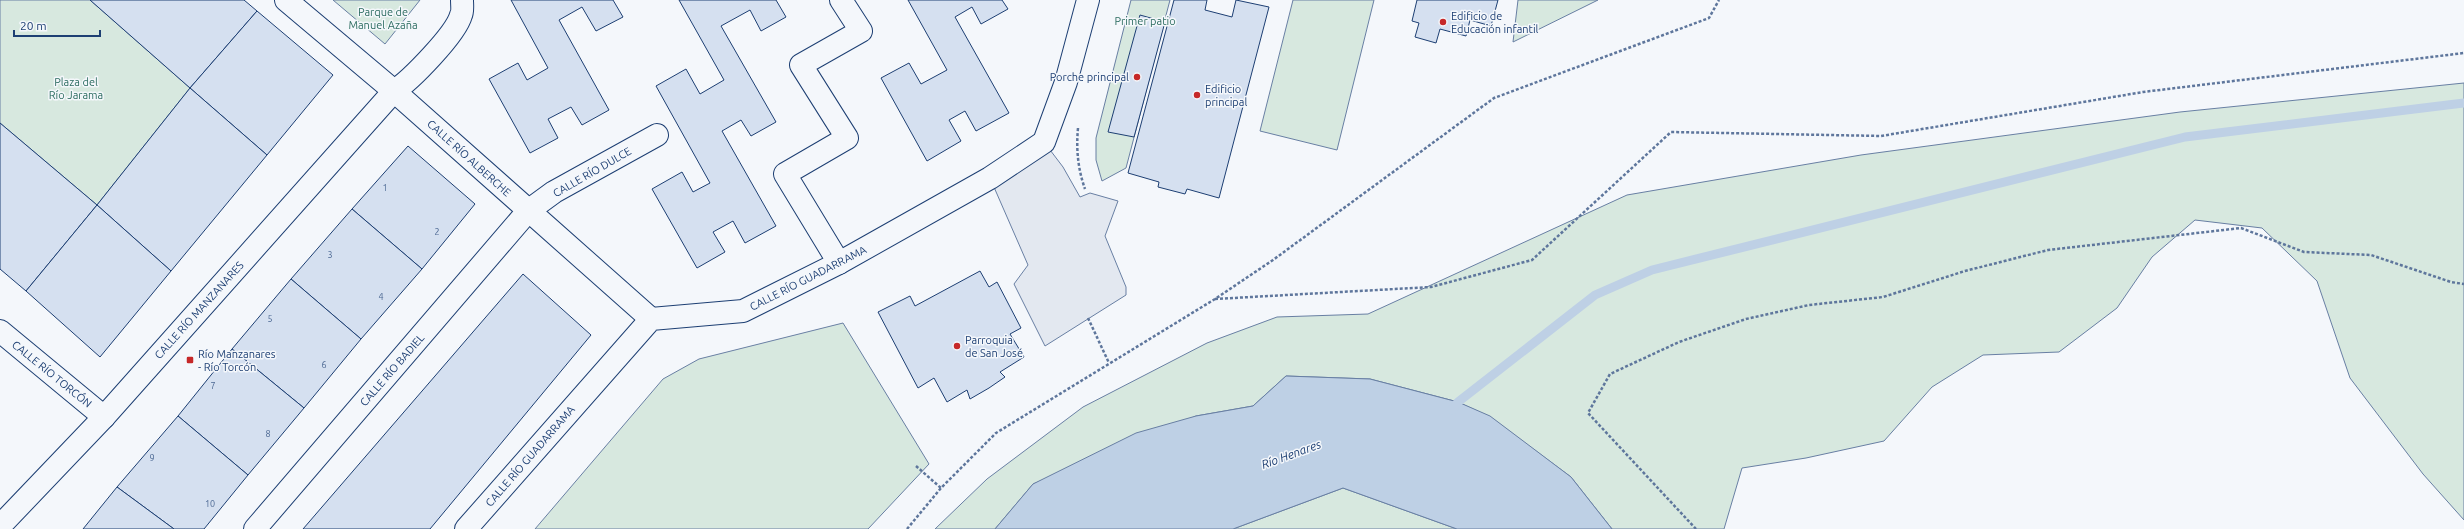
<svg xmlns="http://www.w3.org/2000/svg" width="2464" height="529" font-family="Ubuntu,sans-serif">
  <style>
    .green { fill: #d7e8df; stroke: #687fa3 }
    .parking { fill: #e3e8f0; stroke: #687fa3 }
    .water { fill: #bed0e5; stroke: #687fa3 }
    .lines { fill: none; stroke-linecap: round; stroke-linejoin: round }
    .stream { stroke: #bed0e5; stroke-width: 9 }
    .building { fill: #d5e0f0; stroke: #1d3f73 }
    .minor-casing { stroke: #1d3f73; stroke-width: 24 }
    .path { stroke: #5e769c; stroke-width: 2.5; stroke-dasharray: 3 2; stroke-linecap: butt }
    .minor { stroke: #f4f7fb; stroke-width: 22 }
    .poi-dot { fill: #c62828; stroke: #f4f7fb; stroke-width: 1.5 }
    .labels { text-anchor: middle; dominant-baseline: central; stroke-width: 3; stroke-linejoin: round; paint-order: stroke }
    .number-label { font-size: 9px; fill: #4b6792 }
    .park-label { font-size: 11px; fill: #2c6c60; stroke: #f4f7fb }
    .poi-label { font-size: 11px; fill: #1d3f73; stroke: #f4f7fb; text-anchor: start }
    .street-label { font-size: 11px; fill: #1d3f73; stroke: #f4f7fb }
    .water-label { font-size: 12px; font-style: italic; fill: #1d3f73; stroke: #f4f7fb }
  </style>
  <rect width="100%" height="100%" fill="#f4f7fb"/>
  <g class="green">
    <path d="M0 0H90L190 88 97 205 0 123Z"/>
    <path d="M333 0H420L385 44Z"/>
    <path d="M1131 0H1170L1126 168 1102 181 1096 160V138Z"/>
    <path d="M1293 0H1374L1337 150 1260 131Z"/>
    <path d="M1518 0H1598L1513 42Z"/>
    <path d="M2464 83V520L2423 474 2350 378 2317 281 2262 228 2195 220 2152 257 2117 308 2059 352 1983 355 1932 387 1884 441 1806 458 1742 468 1724 529H1612L1571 477 1490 417 1458 402 1370 379 1286 376 1253 406 1196 416 1033 484 995 529H935L987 479 1083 407 1207 343 1277 317 1368 314 1627 195 1861 155 2180 112Z"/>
    <path d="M843 323 929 464 868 529H535L663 379 699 359Z"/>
    <path d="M1343 488 1457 529H1233Z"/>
  </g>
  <path class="parking" d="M1044 142 1063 167 1080 197 1090 193 1118 201 1105 236 1126 287V295L1045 346 1014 284 1028 265 990 178Z"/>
  <path class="water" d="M1286 376 1370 379 1458 402 1490 416 1571 477 1612 529H1457L1343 488 1233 529H995L1033 484 1136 433 1196 416 1253 406Z"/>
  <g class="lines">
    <path class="stream" d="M1452 410 1458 402 1595 295 1652 270 2185 137 2464 103"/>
  </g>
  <g class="building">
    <path d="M90 0H244L257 11 190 88Z"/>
    <path d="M511 0H613L623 17 596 31 582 7 559 20 609 110 582 125 571 107 548 119 558 138 530 153 489 79 518 63 527 80 548 68Z"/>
    <path d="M679 0H776L786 17 761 31 750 10 721 26 776 122 751 136 741 120 722 131 776 226 745 243 733 221 713 232 725 252 697 268 652 189 682 172 693 192 710 183 656 86 686 69 700 94 724 80Z"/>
    <path d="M908 0H1002L1008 9 981 24 972 7 955 17 1009 113 976 131 965 111 949 120 961 141 927 161 881 78 909 63 921 84 947 70Z"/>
    <path d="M1174 0H1207L1205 10 1232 17 1236 0 1269 7 1219 198 1187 189 1185 194 1158 187 1159 182 1128 173Z"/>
    <path d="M1417 0H1498L1491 26 1470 20 1466 36 1440 29 1436 43 1415 37 1419 23 1412 21Z"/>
    <path d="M257 11 333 75 267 155 190 88Z"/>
    <path d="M1140 15 1165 22 1134 137 1108 132Z"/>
    <path d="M190 88 267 155 171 271 97 205Z"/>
    <path d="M0 123 97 205 26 291 0 269Z"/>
    <path d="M408 146 475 204 422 269 352 209Z"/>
    <path d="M97 205 171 271 100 357 26 291Z"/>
    <path d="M352 209 422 269 361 339 291 279Z"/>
    <path d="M980 271 989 287 997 282 1021 328 1010 334 1024 357 1000 372 1005 377 989 388 970 399 967 390 947 402 934 378 918 388 878 312 910 296 915 306Z"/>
    <path d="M523 274 591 335 430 529H303Z"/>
    <path d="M291 279 361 339 304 408 232 349Z"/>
    <path d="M232 349 304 408 248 475 178 416Z"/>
    <path d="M178 416 248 475 204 529H174L117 487Z"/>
    <path d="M117 487 174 529H83Z"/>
  </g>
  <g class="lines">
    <g class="minor-casing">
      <g id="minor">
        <path d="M286 0 394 91 651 319"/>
        <path d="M839 263 785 174 847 138 801 65 861 31 841 0"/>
        <path d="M0 331 104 417"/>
        <path d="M0 526 104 417 394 91C410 81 456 34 461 15 463 11 462 5 462 0"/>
        <path d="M255 529 528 211 554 192 657 135"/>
        <path d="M466 529 651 319 743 311 839 263 990 178 1044 142 1066 82 1088 0"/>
      </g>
    </g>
    <g class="path">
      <path d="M1078 128C1076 150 1078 169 1085 189"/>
      <path d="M1215 299 1431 287 1532 260 1671 132 1881 136 2143 92 2464 53"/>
      <path d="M1088 318 1109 363"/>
      <path d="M916 466 941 488"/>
      <path d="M907 529 941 488 996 433 1215 299 1273 260 1494 98 1709 18 1719 0"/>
      <path d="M1696 529 1588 413 1610 374 1679 342 1746 319 1809 305 1883 297 1965 271 2048 250 2241 228 2304 252 2371 255 2451 282 2464 284"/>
    </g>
    <use href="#minor" class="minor"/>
  </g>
  <g class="poi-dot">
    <circle cx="1443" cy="22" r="4"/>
    <circle cx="1137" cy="77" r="4"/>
    <circle cx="1197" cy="95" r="4"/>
    <circle cx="957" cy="346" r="4"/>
    <rect x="186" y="356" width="8" height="8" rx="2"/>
  </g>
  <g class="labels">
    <g class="number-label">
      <text x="385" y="188">1</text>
      <text x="437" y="232">2</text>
      <text x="330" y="255">3</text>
      <text x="381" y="297">4</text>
      <text x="270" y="319">5</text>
      <text x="324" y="365">6</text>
      <text x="213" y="386">7</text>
      <text x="268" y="434">8</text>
      <text x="152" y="458">9</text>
      <text x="210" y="504">10</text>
    </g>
    <g class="park-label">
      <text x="383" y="12">Parque de<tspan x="383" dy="13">Manuel Azaña</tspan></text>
      <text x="1145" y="21">Primer patio</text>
      <text x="76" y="82">Plaza del<tspan x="76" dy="13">Río Jarama</tspan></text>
    </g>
    <g class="poi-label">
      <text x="1451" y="16">Edificio de<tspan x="1451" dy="13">Educación infantil</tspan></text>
      <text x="1129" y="77" text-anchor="end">Porche principal</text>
      <text x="1205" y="89">Edificio<tspan x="1205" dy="13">principal</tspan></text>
      <text x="965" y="340">Parroquia<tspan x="965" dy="13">de San José</tspan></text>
      <text x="198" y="354">Río Manzanares<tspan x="198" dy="13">- Río Torcón</tspan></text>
    </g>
    <g class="street-label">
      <text transform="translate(469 158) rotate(42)">CALLE RÍO ALBERCHE</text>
      <text transform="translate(592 172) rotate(-30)">CALLE RÍO DULCE</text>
      <text transform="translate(808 278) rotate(-27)">CALLE RÍO GUADARRAMA</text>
      <text transform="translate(199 310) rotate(-48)">CALLE RÍO MANZANARES</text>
      <text transform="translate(392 370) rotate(-49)">CALLE RÍO BADIEL</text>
      <text transform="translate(52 374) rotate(39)">CALLE RÍO TORCÓN</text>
      <text transform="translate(530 456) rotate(-49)">CALLE RÍO GUADARRAMA</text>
    </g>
    <g class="water-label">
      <text transform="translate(1291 454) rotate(-20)">Río Henares</text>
    </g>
  </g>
  <path d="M14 30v6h86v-6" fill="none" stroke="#1d3f73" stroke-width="2"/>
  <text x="20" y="30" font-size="12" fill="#1d3f73" stroke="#f4f7fb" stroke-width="3" paint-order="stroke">20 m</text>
</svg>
